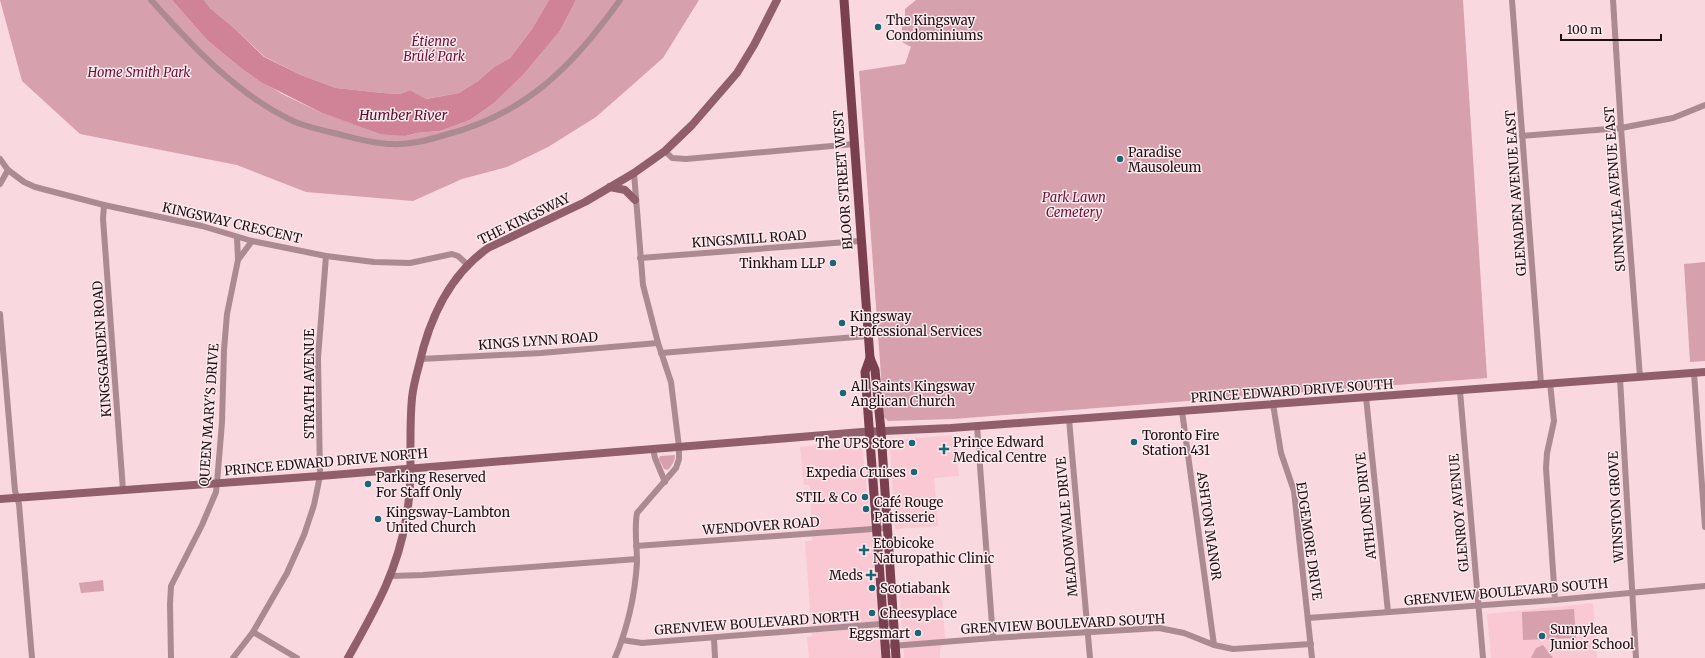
<svg xmlns="http://www.w3.org/2000/svg" width="1705" height="658" font-family="Merriweather,serif">
  <style>
    .built { fill: #f9c8d3 }
    .green { fill: #d7a0ad }
    .water { fill: #d08397 }
    .lines { fill: none; stroke-linecap: round; stroke-linejoin: round }
    .street { stroke: #ac8a92; stroke-width: 6 }
    .secondary { stroke: #905f6b; stroke-width: 8 }
    .primary { stroke: #7a4050; stroke-width: 9 }
    .poi-dot { fill: #1c6573; stroke: #fceaee; stroke-width: 1.5 }
    .labels { text-anchor: middle; dominant-baseline: central; stroke-width: 3; stroke-linejoin: round; paint-order: stroke }
    .poi-label { font-size: 13px; fill: #1d1013; stroke: #fceaee; text-anchor: start }
    .park-label { font-size: 13px; font-style: italic; fill: #6d1136; stroke: #fceaee }
    .street-label { font-size: 13px; fill: #1d1013; stroke: #fceaee }
    .water-label { font-size: 14px; font-style: italic; fill: #55102a; stroke: #fceaee }
  </style>
  <rect width="100%" height="100%" fill="#fad8e0"/>
  <g class="built">
    <path d="M955 435 959 476 934 478 938 526 895 529 890 447 895 440Z"/>
    <path d="M828 444H862L872 538 881 658H809L807 637 812 636 805 541H812L810 485H804L800 447Z"/>
    <path d="M941 584 945 638 940 650V658H904L899 586Z"/>
    <path d="M1593 603 1597 658H1491L1487 614Z"/>
  </g>
  <g class="green">
    <path d="M0 0H172L207 40 236 64 282 94 322 113 351 123 406 136 416 133 440 131 470 120 494 103 523 75 560 31 576 0H699L663 58 596 117 548 147 507 167 462 179 413 201 306 192 237 165 80 134 22 81Z"/>
    <path d="M204 0H549L532 29 510 58 494 67 478 81 459 93 425 99 410 90 400 94 383 93 336 88 301 75 265 57 235 29 210 8Z"/>
    <path d="M916 0H1463L1487 378 953 419 888 421 884 417 859 71 905 64 911 47 902 42V21L905 20V9Z"/>
    <path d="M1705 262V361L1690 362 1684 264Z"/>
    <path d="M675 455C675 461 672 465 668 470L664 469 659 459 660 456Z"/>
    <path d="M103 580 104 591 81 593 79 583Z"/>
    <path d="M1574 609 1576 638 1523 640 1522 612Z"/>
    <path d="M1543 645 1553 658H1531L1536 648Z"/>
  </g>
  <path class="water" d="M172 0H204L210 8 235 29 264 57 301 75 336 88 383 93 400 94 410 90 426 99 459 93 478 81 494 67 510 58 532 29 549 0H576L560 31 523 75 494 103 470 120 440 131 416 133 406 136 381 134 322 113 261 82 236 64 207 40Z"/>
  <g class="lines">
    <g class="street">
      <path d="M151 0C193 47 237 95 295 122 310 128 326 131 342 135 358 139 375 144 392 144 410 145 428 140 445 135 526 114 573 66 620 0"/>
      <path d="M1512 0 1541 384"/>
      <path d="M1613 0 1621 128 1640 377"/>
      <path d="M1522 136 1621 128 1673 118 1705 105"/>
      <path d="M665 151 672 158 686 159 854 144"/>
      <path d="M0 159 8 170 24 182 35 187 104 205 202 226 252 241 326 256 374 262 410 263 452 254 458 256 468 265"/>
      <path d="M0 184 8 170"/>
      <path d="M104 205 103 219 123 490"/>
      <path d="M640 258 860 241"/>
      <path d="M238 260 252 241"/>
      <path d="M0 314 15 491 19 504 32 658"/>
      <path d="M661 353 868 336"/>
      <path d="M420 359 541 353 658 343"/>
      <path d="M1694 373 1705 527"/>
      <path d="M1620 378 1636 658"/>
      <path d="M1550 383 1554 421 1547 453 1546 468 1555 600"/>
      <path d="M1460 391 1483 658"/>
      <path d="M1366 397 1388 612"/>
      <path d="M1273 404 1281 453 1294 491 1312 658"/>
      <path d="M1182 411 1214 645"/>
      <path d="M1069 419 1090 658"/>
      <path d="M977 426 993 638"/>
      <path d="M653 449 655 458 665 482"/>
      <path d="M636 546 887 528"/>
      <path d="M391 576 423 575 637 559"/>
      <path d="M1308 618 1555 600 1705 586"/>
      <path d="M253 632 297 658"/>
      <path d="M714 638 715 658"/>
      <path d="M622 640 642 643 893 623"/>
      <path d="M892 646 993 638 1159 628 1184 633 1214 645 1233 649 1311 644"/>
      <path d="M171 658 170 604 171 586 202 525 216 492 217 483 222 422 224 350 227 314 238 260 237 237"/>
      <path d="M233 658 253 632 287 573 304 535 314 505 320 476 318 358 326 256"/>
      <path d="M615 658C628 627 635 595 637 562 637 546 634 529 637 513L676 468 679 459V447L671 382 658 343 643 285 634 173"/>
    </g>
    <g class="secondary">
      <path d="M610 187 625 190 635 200"/>
      <path d="M0 499 320 476 862 432 951 428 1705 372"/>
      <path d="M348 658C374 611 397 573 406 519 414 479 408 438 412 398 413 387 416 376 419 365 429 320 448 276 488 248L585 202 634 173 665 151 692 125 737 73 754 45 777 0"/>
    </g>
    <g class="primary">
      <path d="M844 0 870 358 875 370 881 431 896 658"/>
      <path d="M870 358 865 372 886 658"/>
    </g>
  </g>
  <g class="poi-dot">
    <circle cx="878" cy="27" r="4"/>
    <circle cx="1120" cy="159" r="4"/>
    <circle cx="833" cy="263" r="4"/>
    <circle cx="842" cy="323" r="4"/>
    <circle cx="843" cy="393" r="4"/>
    <circle cx="1134" cy="442" r="4"/>
    <circle cx="912" cy="443" r="4"/>
    <path d="M942 443h4v4h4v4h-4v4h-4v-4h-4v-4h4z"/>
    <circle cx="914" cy="472" r="4"/>
    <circle cx="368" cy="484" r="4"/>
    <circle cx="865" cy="497" r="4"/>
    <circle cx="866" cy="509" r="4"/>
    <circle cx="378" cy="519" r="4"/>
    <path d="M862 544h4v4h4v4h-4v4h-4v-4h-4v-4h4z"/>
    <path d="M869 569h4v4h4v4h-4v4h-4v-4h-4v-4h4z"/>
    <circle cx="872" cy="588" r="4"/>
    <circle cx="872" cy="613" r="4"/>
    <circle cx="918" cy="633" r="4"/>
    <circle cx="1542" cy="636" r="4"/>
  </g>
  <g class="labels">
    <g class="poi-label">
      <text x="886" y="20">The Kingsway<tspan x="886" dy="15">Condominiums</tspan></text>
      <text x="1128" y="152">Paradise<tspan x="1128" dy="15">Mausoleum</tspan></text>
      <text x="825" y="263" text-anchor="end">Tinkham LLP</text>
      <text x="850" y="316">Kingsway<tspan x="850" dy="15">Professional Services</tspan></text>
      <text x="851" y="386">All Saints Kingsway<tspan x="851" dy="15">Anglican Church</tspan></text>
      <text x="1142" y="435">Toronto Fire<tspan x="1142" dy="15">Station 431</tspan></text>
      <text x="953" y="442">Prince Edward<tspan x="953" dy="15">Medical Centre</tspan></text>
      <text x="904" y="443" text-anchor="end">The UPS Store</text>
      <text x="906" y="472" text-anchor="end">Expedia Cruises</text>
      <text x="376" y="477">Parking Reserved<tspan x="376" dy="15">For Staff Only</tspan></text>
      <text x="857" y="497" text-anchor="end">STIL &amp; Co</text>
      <text x="874" y="502">Café Rouge<tspan x="874" dy="15">Patisserie</tspan></text>
      <text x="386" y="512">Kingsway-Lambton<tspan x="386" dy="15">United Church</tspan></text>
      <text x="873" y="543">Etobicoke<tspan x="873" dy="15">Naturopathic Clinic</tspan></text>
      <text x="863" y="575" text-anchor="end">Meds</text>
      <text x="880" y="588">Scotiabank</text>
      <text x="880" y="613">Cheesyplace</text>
      <text x="1550" y="629">Sunnylea<tspan x="1550" dy="15">Junior School</tspan></text>
      <text x="910" y="633" text-anchor="end">Eggsmart</text>
    </g>
    <g class="park-label">
      <text x="434" y="41">Étienne<tspan x="434" dy="15">Brûlé Park</tspan></text>
      <text x="139" y="72">Home Smith Park</text>
      <text x="1074" y="197">Park Lawn<tspan x="1074" dy="15">Cemetery</tspan></text>
    </g>
    <g class="street-label">
      <text transform="translate(843 180) rotate(-94)">BLOOR STREET WEST</text>
      <text transform="translate(1615 189) rotate(-94)">SUNNYLEA AVENUE EAST</text>
      <text transform="translate(1516 193) rotate(-94)">GLENADEN AVENUE EAST</text>
      <text transform="translate(524 219) rotate(-26)">THE KINGSWAY</text>
      <text transform="translate(232 223) rotate(13)">KINGSWAY CRESCENT</text>
      <text transform="translate(749 239) rotate(-4)">KINGSMILL ROAD</text>
      <text transform="translate(538 341) rotate(-4)">KINGS LYNN ROAD</text>
      <text transform="translate(102 349) rotate(-94)">KINGSGARDEN ROAD</text>
      <text transform="translate(309 384) rotate(-90)">STRATH AVENUE</text>
      <text transform="translate(1292 391) rotate(-4)">PRINCE EDWARD DRIVE SOUTH</text>
      <text transform="translate(209 415) rotate(-86)">QUEEN MARY'S DRIVE</text>
      <text transform="translate(326 462) rotate(-5)">PRINCE EDWARD DRIVE NORTH</text>
      <text transform="translate(1366 506) rotate(-96)">ATHLONE DRIVE</text>
      <text transform="translate(1616 507) rotate(-93)">WINSTON GROVE</text>
      <text transform="translate(1459 513) rotate(-95)">GLENROY AVENUE</text>
      <text transform="translate(761 526) rotate(-4)">WENDOVER ROAD</text>
      <text transform="translate(1209 526) rotate(82)">ASHTON MANOR</text>
      <text transform="translate(1067 527) rotate(-95)">MEADOWVALE DRIVE</text>
      <text transform="translate(1309 541) rotate(82)">EDGEMORE DRIVE</text>
      <text transform="translate(1506 592) rotate(-5)">GRENVIEW BOULEVARD SOUTH</text>
      <text transform="translate(757 623) rotate(-4)">GRENVIEW BOULEVARD NORTH</text>
      <text transform="translate(1063 624) rotate(-3)">GRENVIEW BOULEVARD SOUTH</text>
    </g>
    <g class="water-label">
      <text x="403" y="115">Humber River</text>
    </g>
  </g>
  <path d="M1561 34v6h100v-6" fill="none" stroke="#1d1013" stroke-width="2"/>
  <text x="1567" y="34" font-size="12" fill="#1d1013" stroke="#fceaee" stroke-width="3" paint-order="stroke">100 m</text>
</svg>
